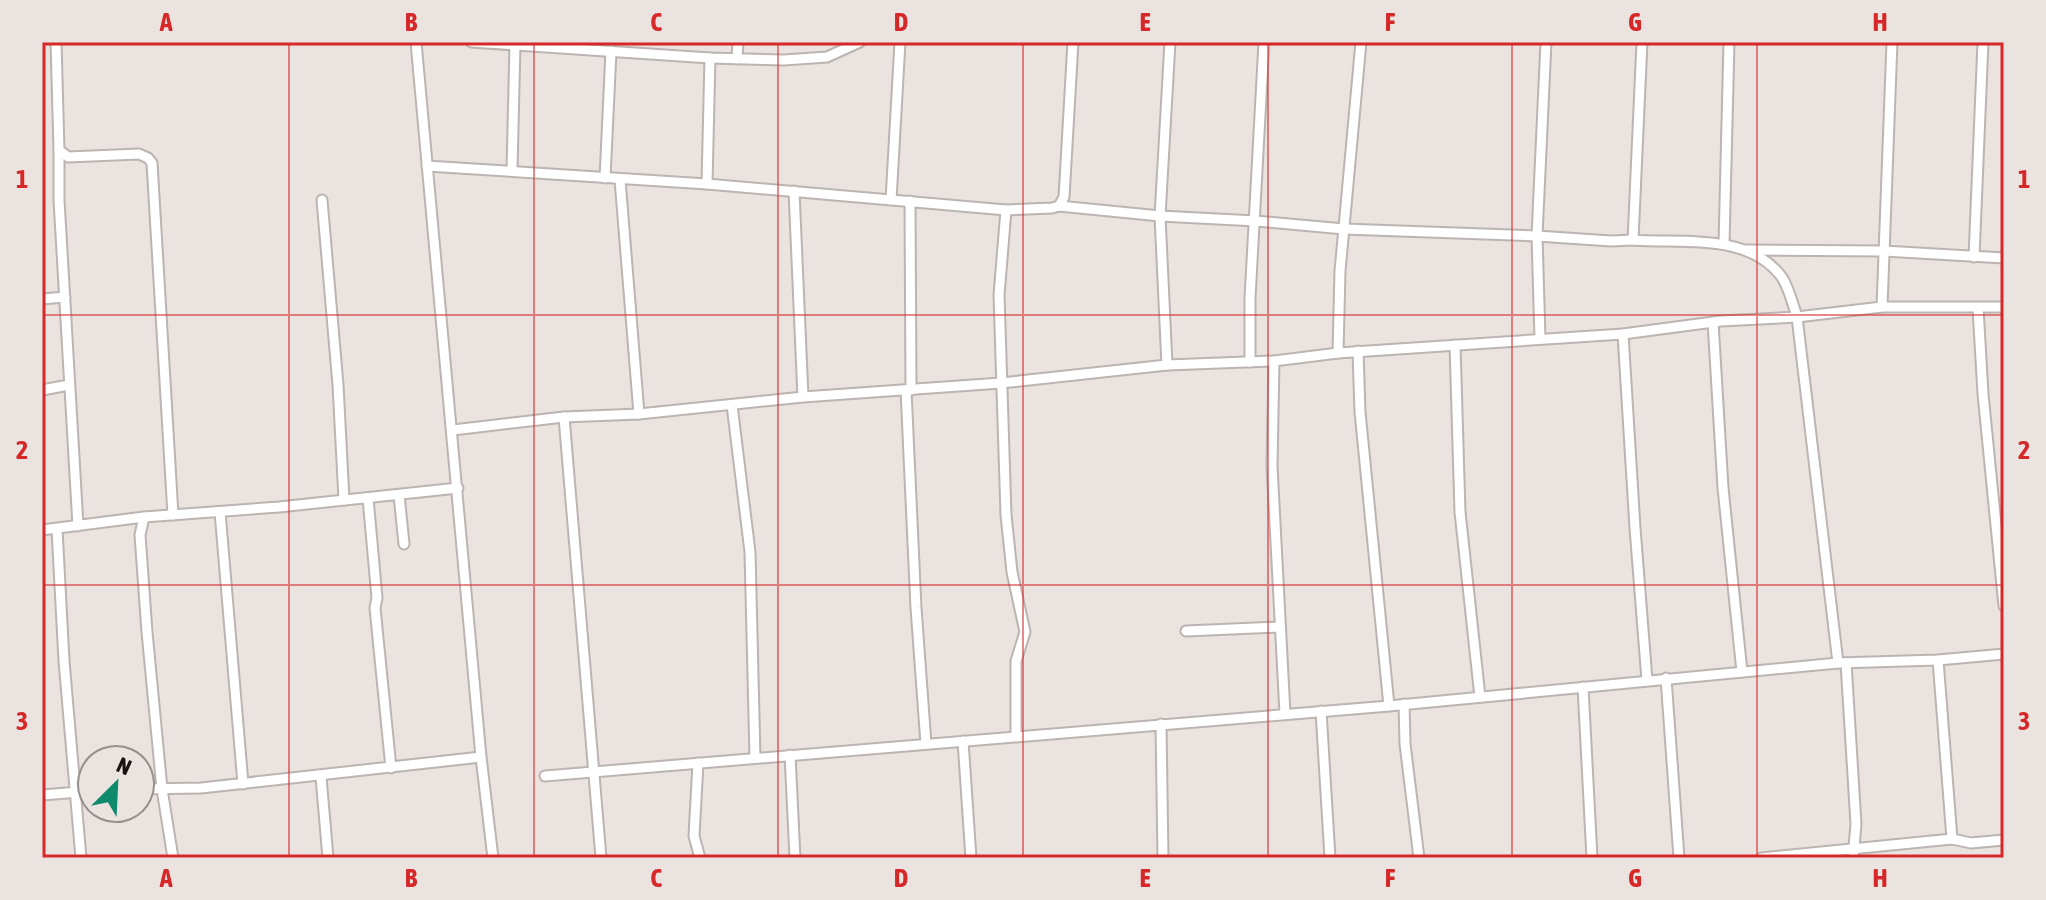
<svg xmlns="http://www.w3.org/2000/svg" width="2046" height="900" font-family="'Asap Condensed',sans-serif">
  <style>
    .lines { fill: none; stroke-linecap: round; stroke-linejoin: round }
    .minor-casing { stroke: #bbb4b0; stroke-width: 13 }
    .minor { stroke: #fff; stroke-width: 9 }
    .grid { fill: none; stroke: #d62828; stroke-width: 2; stroke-opacity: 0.55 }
    .neatline { fill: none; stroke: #d62828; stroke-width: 3 }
    .grid-label { font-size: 26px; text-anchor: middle; font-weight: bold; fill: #d62828 }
  </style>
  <rect width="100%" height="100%" fill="#ebe3df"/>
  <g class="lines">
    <g class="minor-casing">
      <g id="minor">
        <path d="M56 42 59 150 68 157 139 154 148 158 152 163 173 515"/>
        <path d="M416 42 481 757 493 858"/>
        <path d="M471 42 710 58 784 60 827 57 860 42"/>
        <path d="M1642 42 1633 240C1681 244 1747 232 1781 276 1789 287 1793 305 1797 317L1838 663"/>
        <path d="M737 59 738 42"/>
        <path d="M59 150V200L78 526"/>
        <path d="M427 166 707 184 1006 210 1052 208 1059 206 1064 197 1073 42"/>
        <path d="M512 170 515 44"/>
        <path d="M605 178 611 51"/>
        <path d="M620 180 639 414"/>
        <path d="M707 184 710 58"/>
        <path d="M794 191 803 397"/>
        <path d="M322 200 338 385 344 500"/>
        <path d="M891 200 900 42"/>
        <path d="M910 201 911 390"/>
        <path d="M1059 206 1160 216 1256 221 1344 229 1537 236 1611 241 1633 240"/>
        <path d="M1006 210 999 295 1006 515 1012 572 1025 632 1016 661V736"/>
        <path d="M1724 244 1729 42"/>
        <path d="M1746 250 1884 251 2004 258"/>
        <path d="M1974 257 1983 42"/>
        <path d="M42 299 65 297"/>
        <path d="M1882 307 1892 42"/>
        <path d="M1978 308 1983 394 2004 606"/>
        <path d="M1713 322 1723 488 1742 672"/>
        <path d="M1623 334 1635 528 1647 680"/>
        <path d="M1540 338 1537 236 1546 42"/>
        <path d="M1455 345 1460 512 1480 697"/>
        <path d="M1358 351 1360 412 1389 706"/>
        <path d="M1338 353 1340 271 1361 42"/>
        <path d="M1274 361 1272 466 1285 714"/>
        <path d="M1250 362V298L1264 42"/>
        <path d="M1167 365 1160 216 1170 42"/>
        <path d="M42 390 69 385"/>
        <path d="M906 390 916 608 926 744"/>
        <path d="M732 405 750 552 755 758"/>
        <path d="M564 417 601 858"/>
        <path d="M453 430 564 417 639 414 803 397 1001 383 1167 365 1274 361 1338 353 1623 334 1721 321 1797 317 1882 307H2004"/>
        <path d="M399 495 404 544"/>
        <path d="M368 498 377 598 375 608 391 768"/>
        <path d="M220 512 243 784"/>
        <path d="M144 517 140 535 147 632 162 789 173 858"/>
        <path d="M57 529 64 661 81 858"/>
        <path d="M42 530 144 517 279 507 458 488"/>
        <path d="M1186 631 1280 627"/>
        <path d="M1938 660 1952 839"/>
        <path d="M1846 663 1856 824 1853 858"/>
        <path d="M1666 678 1679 858"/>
        <path d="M1583 687 1592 858"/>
        <path d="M1404 704 1405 744 1419 858"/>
        <path d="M1321 711 1330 858"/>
        <path d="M1161 724 1163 858"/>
        <path d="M963 741 971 858"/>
        <path d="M790 755 795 858"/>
        <path d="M698 763 694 836 700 858"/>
        <path d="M545 776 1389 706 1838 663 1938 660 2004 654"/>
        <path d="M321 777 328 858"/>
        <path d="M140 789 201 788 481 757"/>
        <path d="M42 795 92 791"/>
        <path d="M1761 858 1952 839 1971 843 2004 840"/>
      </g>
    </g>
    <use href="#minor" class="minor"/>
  </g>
  <path class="grid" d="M289 42V858M534 42V858M778 42V858M1023 42V858M1268 42V858M1512 42V858M1757 42V858M42 315H2004M42 585H2004"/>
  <rect width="2046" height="900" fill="none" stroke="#ebe3df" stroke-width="88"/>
  <g transform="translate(116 784) rotate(24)"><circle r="38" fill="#ebe3df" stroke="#96908d" stroke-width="2"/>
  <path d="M0-6L14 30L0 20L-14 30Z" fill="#0f8a6d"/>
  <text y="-12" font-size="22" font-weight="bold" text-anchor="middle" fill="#171413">N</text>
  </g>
  <rect x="44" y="44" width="1958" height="812" class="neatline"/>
  <g class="grid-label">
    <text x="166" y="31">A</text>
    <text x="411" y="31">B</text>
    <text x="656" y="31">C</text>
    <text x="901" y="31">D</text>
    <text x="1145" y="31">E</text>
    <text x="1390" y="31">F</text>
    <text x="1635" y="31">G</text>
    <text x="1880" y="31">H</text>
    <text x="22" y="188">1</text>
    <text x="2024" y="188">1</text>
    <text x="22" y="459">2</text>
    <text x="2024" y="459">2</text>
    <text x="22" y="730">3</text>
    <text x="2024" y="730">3</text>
    <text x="166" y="887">A</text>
    <text x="411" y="887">B</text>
    <text x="656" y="887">C</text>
    <text x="901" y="887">D</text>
    <text x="1145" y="887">E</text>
    <text x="1390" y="887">F</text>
    <text x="1635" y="887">G</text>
    <text x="1880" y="887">H</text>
  </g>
</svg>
